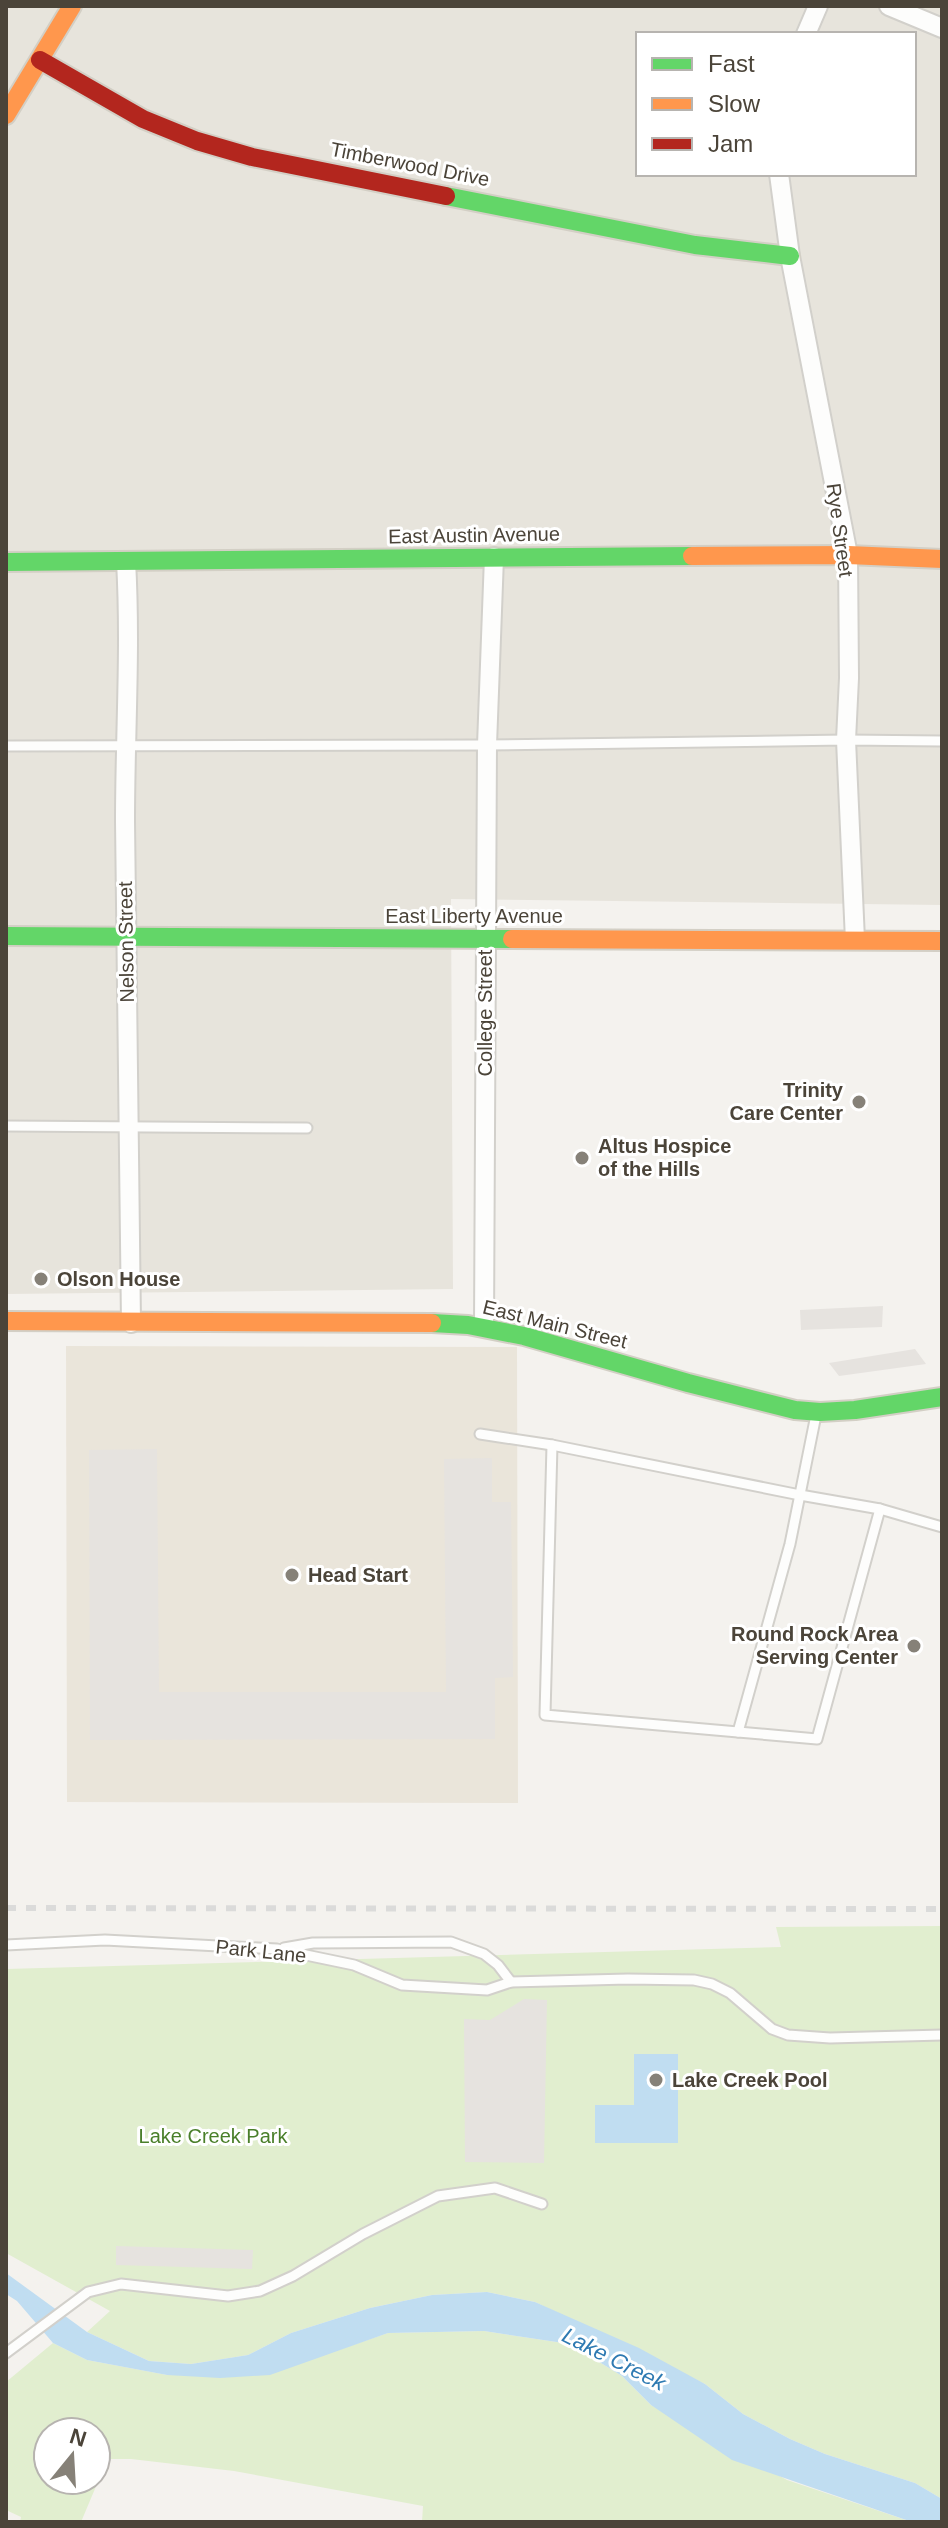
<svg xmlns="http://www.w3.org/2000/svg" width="948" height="2528" font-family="Helvetica,sans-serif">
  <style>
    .residential { fill: #e7e4dc; fill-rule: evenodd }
    .education { fill: #eae5da }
    .green { fill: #e1eecf; fill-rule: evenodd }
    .parking { fill: #e6e3df }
    .water { fill: #c0ddf1 }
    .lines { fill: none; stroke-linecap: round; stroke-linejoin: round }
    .lane-casing { stroke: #d2d0cb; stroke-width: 13 }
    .street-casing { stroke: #d2d0cb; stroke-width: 22 }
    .fast-casing { stroke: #d3cfc5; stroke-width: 22 }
    .slow-casing { stroke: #d3cfc5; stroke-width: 22 }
    .jam-casing { stroke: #d3cfc5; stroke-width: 22 }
    .lane { stroke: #fdfdfc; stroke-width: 9 }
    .street { stroke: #fdfdfc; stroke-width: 18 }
    .fast { stroke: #63d668; stroke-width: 18 }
    .slow { stroke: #ff974d; stroke-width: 18 }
    .jam { stroke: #b3261e; stroke-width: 18 }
    .rail { stroke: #dbdbda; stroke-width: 6; stroke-dasharray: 10 10; stroke-linecap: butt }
    .poi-dot { fill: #868178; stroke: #fff; stroke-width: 3 }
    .labels { text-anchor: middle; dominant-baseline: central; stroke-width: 6; stroke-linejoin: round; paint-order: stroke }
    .street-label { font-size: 20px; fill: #4b4439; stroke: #fff }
    .poi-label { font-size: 20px; font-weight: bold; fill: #4b4439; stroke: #fff; text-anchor: start }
    .park-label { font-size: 20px; fill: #4a7f2a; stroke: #fff }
    .water-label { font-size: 22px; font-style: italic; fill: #2e7ab2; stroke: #fff }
  </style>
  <rect width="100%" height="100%" fill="#f4f2ee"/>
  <path class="residential" d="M6 6H942V905L451 899 453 1289 6 1294ZM638 34H914V174H638Z"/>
  <path class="education" d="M66 1346 517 1347 518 1803 67 1802Z"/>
  <g class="green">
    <path d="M942 1926V2499L915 2483 825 2454 790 2439 743 2414 705 2384 535 2302 487 2292 432 2295 370 2308 291 2333 248 2355 191 2364 149 2361 87 2332 110 2311 6 2253V1969L781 1947 776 1927Z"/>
    <path d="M484 2331 570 2344 622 2376 651 2405 787 2480 912 2522H422L423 2506 234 2471 131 2459H100L97 2484 81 2522H20L21 2517 6 2510V2382L53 2343 87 2360 167 2375 338 2350 388 2333ZM48 2432H96V2480H48Z"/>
  </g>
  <g class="parking">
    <path d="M883 1306 882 1327 801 1330 800 1310Z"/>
    <path d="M915 1349 926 1364 839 1376 829 1363Z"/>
    <path d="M157 1449 159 1692H446L444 1459 492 1458V1502H511L513 1677 495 1678V1739L90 1740 89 1450Z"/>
    <path d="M524 1999 547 2000 544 2163 465 2162 464 2019 490 2020Z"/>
    <path d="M116 2246 253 2250 252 2269 116 2265Z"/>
  </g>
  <g class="water">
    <path d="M634 2054H678V2143H595V2105H634Z"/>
    <path d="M6 2273 87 2332 149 2361 191 2364 248 2355 291 2333 370 2308 432 2295 487 2292 535 2302 639 2348 705 2384 743 2414 790 2439 825 2454 915 2483 942 2499V2522H912L732 2460 651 2405 622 2376 570 2344 484 2331 388 2333 270 2375 220 2378 167 2375 87 2360 53 2343 17 2301 6 2294Z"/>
  </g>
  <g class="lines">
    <g class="lane-casing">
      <g id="lane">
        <path d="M6 746 487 745 846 740 942 741"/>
        <path d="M6 1126 307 1128"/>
        <path d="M480 1434 552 1445 800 1495 880 1509 942 1527"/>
        <path d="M552 1445 545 1715 738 1732 790 1544 816 1415"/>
        <path d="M738 1732 817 1739 880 1509"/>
        <path d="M6 1945 105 1940 277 1949 354 1965 402 1985 487 1990 511 1982 628 1979 694 1980 712 1984 730 1993 772 2029 788 2035 830 2038 942 2035"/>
        <path d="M284 1948 313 1943 451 1942 484 1954 498 1965 511 1982"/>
        <path d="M6 2353 88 2292 121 2284 228 2296 260 2291 293 2276 363 2234 438 2196 495 2188 542 2204"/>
      </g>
    </g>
    <g class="street-casing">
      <g id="street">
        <path d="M889 6 942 28"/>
        <path d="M806 34 818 6"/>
        <path d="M779 174 790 256 848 555 849 678 846 740 855 940"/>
        <path d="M126 561C131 648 125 735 125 821 126 989 129 1156 131 1323"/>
        <path d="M484 1326 487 745 494 557"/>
      </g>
    </g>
    <g class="fast-casing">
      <g id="fast">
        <path d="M446 196 695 245 790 256"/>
        <path d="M6 562 692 556"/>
        <path d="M6 936 512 939"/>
        <path d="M432 1323 468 1325 524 1336 688 1383 795 1410 820 1412 855 1410 942 1397"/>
      </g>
    </g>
    <g class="slow-casing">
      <g id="slow">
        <path d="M6 115 72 6"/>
        <path d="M692 556 848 555 942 559"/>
        <path d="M512 939 942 941"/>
        <path d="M6 1321 432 1323"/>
      </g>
    </g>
    <g class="jam-casing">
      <path id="jam" d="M40 60 143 119 197 141 252 157 446 196"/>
    </g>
    <use href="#lane" class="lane"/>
    <use href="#street" class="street"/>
    <use href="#fast" class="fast"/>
    <use href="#slow" class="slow"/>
    <use href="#jam" class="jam"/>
    <path class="rail" d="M6 1908 942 1909"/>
  </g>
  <g class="poi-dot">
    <circle cx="859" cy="1102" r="8"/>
    <circle cx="582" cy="1158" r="8"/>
    <circle cx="41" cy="1279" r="8"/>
    <circle cx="292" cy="1575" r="8"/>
    <circle cx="914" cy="1646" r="8"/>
    <circle cx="656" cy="2080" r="8"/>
  </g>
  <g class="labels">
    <g class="street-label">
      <text transform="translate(410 164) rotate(11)">Timberwood Drive</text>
      <text transform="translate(840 530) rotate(82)">Rye Street</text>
      <text transform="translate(474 535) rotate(-1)">East Austin Avenue</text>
      <text x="474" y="916">East Liberty Avenue</text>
      <text transform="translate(126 942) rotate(-91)">Nelson Street</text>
      <text transform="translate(485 1013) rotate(-90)">College Street</text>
      <text transform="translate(555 1324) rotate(14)">East Main Street</text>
      <text transform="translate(261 1951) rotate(6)">Park Lane</text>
    </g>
    <g class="poi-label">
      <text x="843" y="1090" text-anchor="end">Trinity<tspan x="843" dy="23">Care Center</tspan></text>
      <text x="598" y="1146">Altus Hospice<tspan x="598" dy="23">of the Hills</tspan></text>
      <text x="57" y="1279">Olson House</text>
      <text x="308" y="1575">Head Start</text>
      <text x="898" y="1634" text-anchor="end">Round Rock Area<tspan x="898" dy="23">Serving Center</tspan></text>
      <text x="672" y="2080">Lake Creek Pool</text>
    </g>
    <g class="park-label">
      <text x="213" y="2136">Lake Creek Park</text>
    </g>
    <g class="water-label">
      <text transform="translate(614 2359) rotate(27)">Lake Creek</text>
    </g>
  </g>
  <rect width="948" height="2528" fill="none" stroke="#4b4439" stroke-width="16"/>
  <rect x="636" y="32" width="280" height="144" fill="#ffffff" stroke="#b7b4b0" stroke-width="2"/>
  <rect x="652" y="58" width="40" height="12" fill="#63d668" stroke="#b7b4b0" stroke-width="2"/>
  <text x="708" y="72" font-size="24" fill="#4b4439">Fast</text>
  <rect x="652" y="98" width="40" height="12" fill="#ff974d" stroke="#b7b4b0" stroke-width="2"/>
  <text x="708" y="112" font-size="24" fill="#4b4439">Slow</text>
  <rect x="652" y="138" width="40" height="12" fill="#b3261e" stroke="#b7b4b0" stroke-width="2"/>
  <text x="708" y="152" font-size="24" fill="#4b4439">Jam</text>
  <g transform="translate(72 2456) rotate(18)"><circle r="38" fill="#ffffff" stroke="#b7b4b0" stroke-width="2"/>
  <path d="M0-6L14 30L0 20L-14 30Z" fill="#868178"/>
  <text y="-12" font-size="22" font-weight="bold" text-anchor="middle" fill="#4b4439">N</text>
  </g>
</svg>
